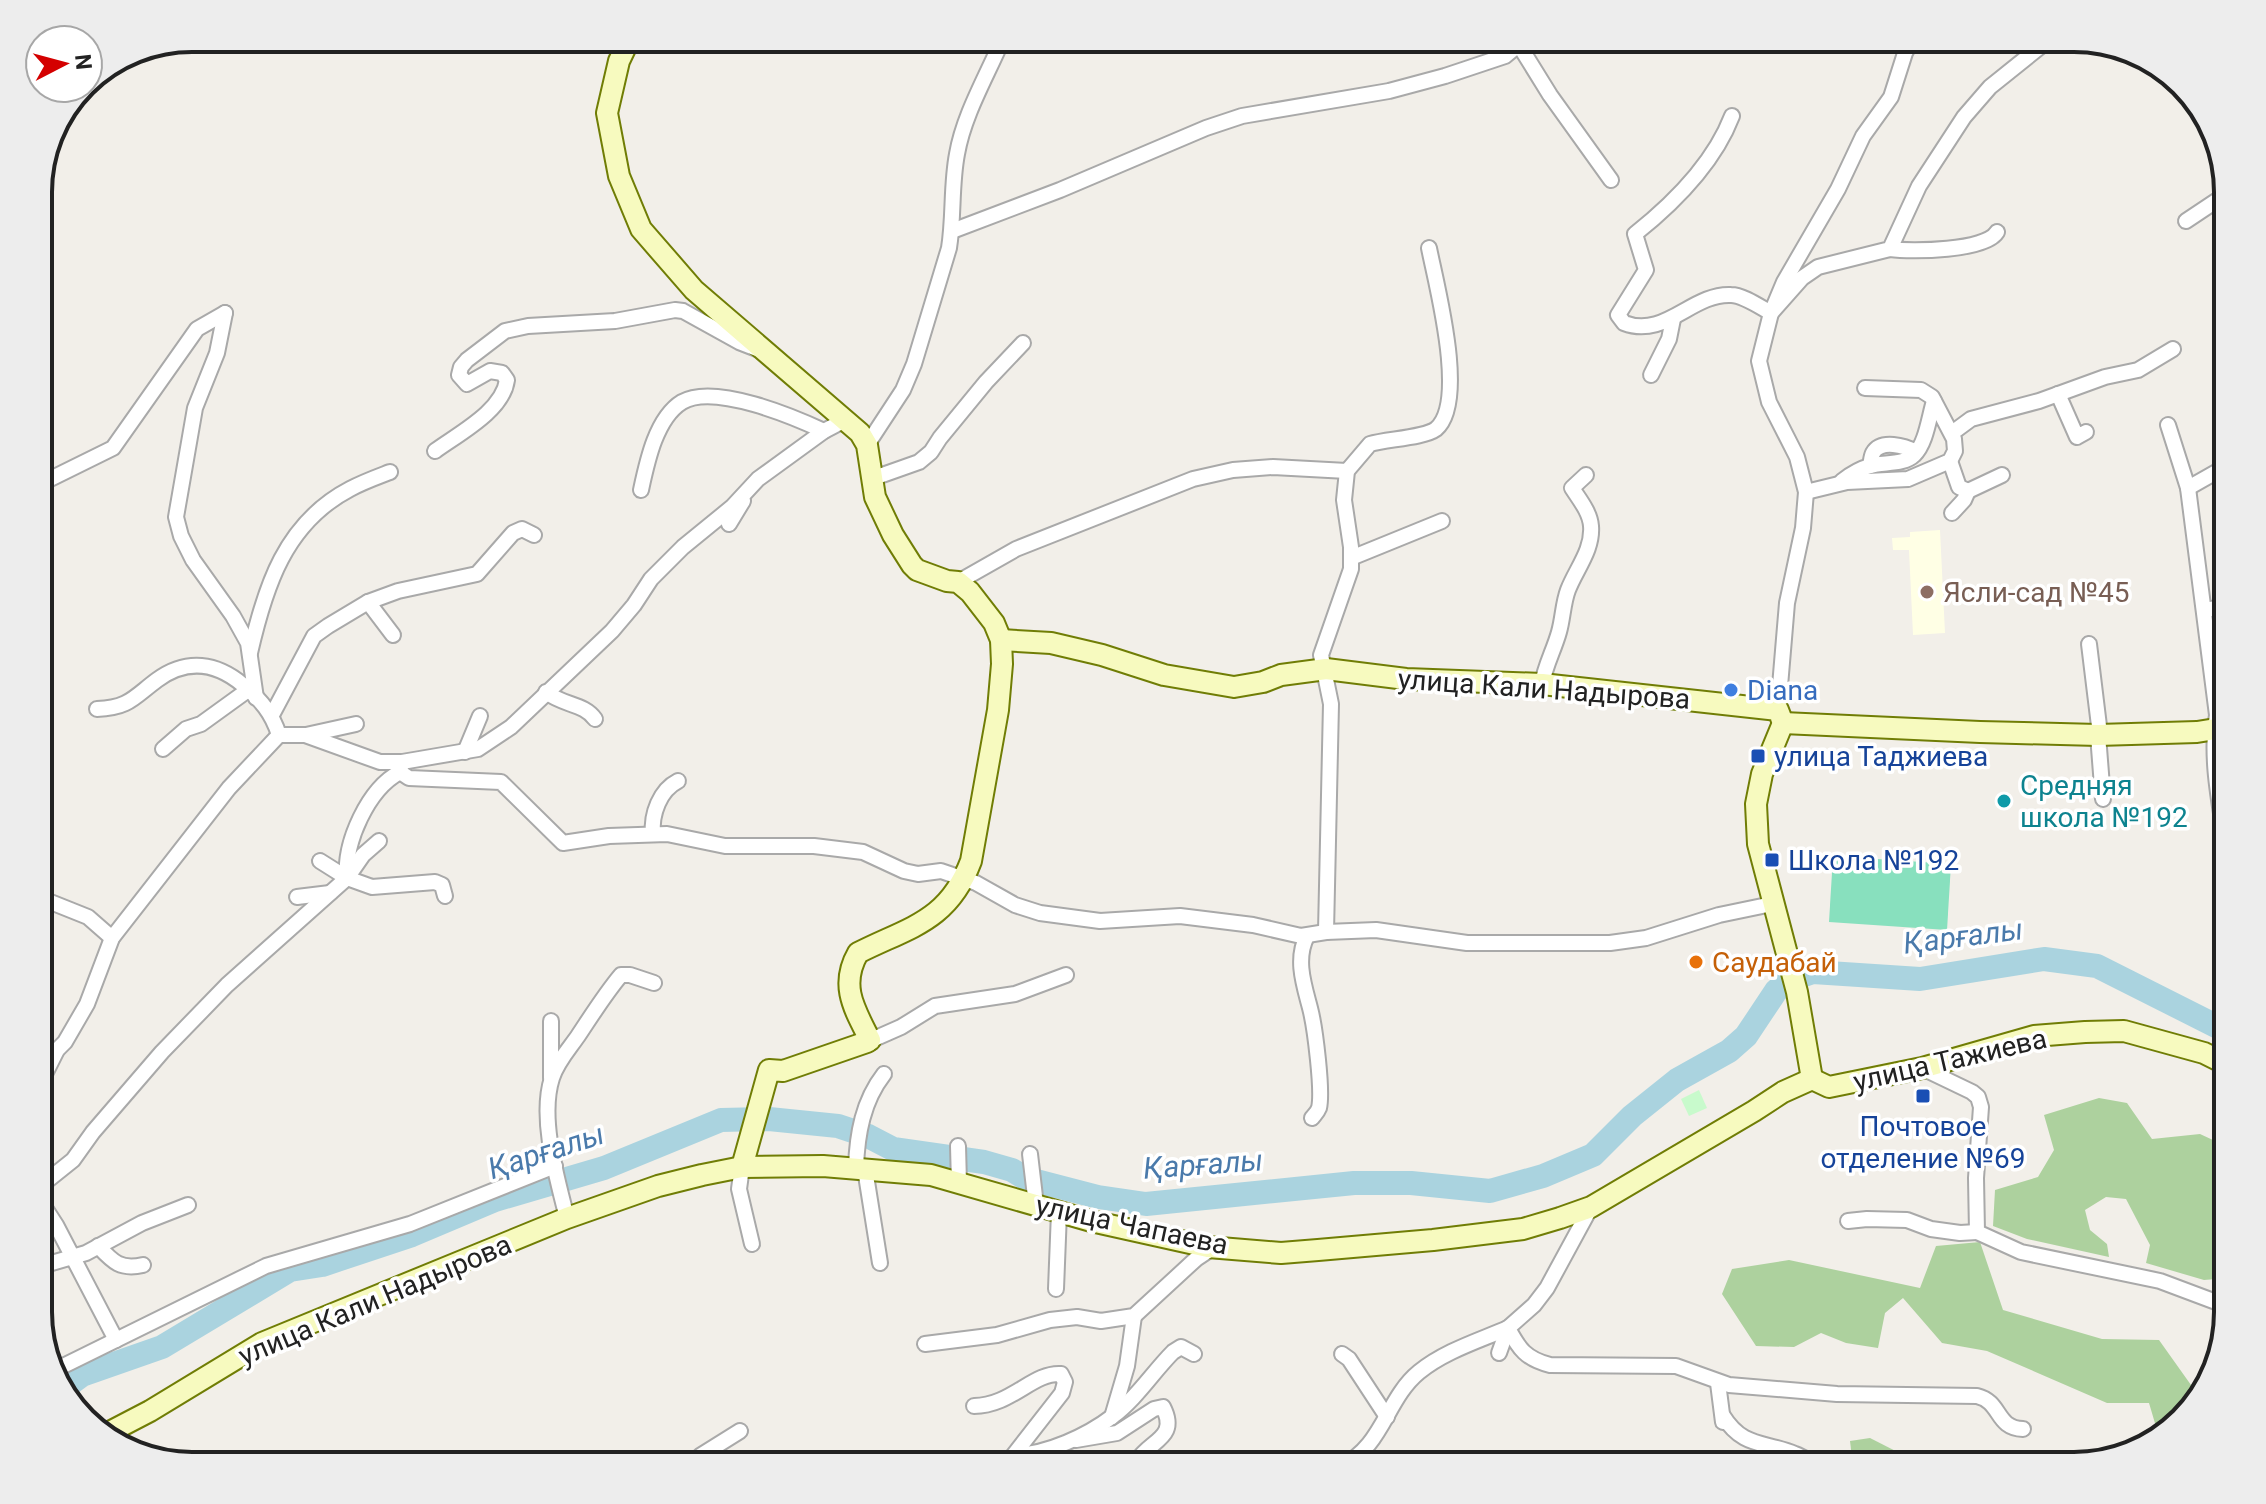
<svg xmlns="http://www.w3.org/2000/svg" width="2266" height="1504" font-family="Roboto,sans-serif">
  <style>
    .education { fill: #ffffe5 }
    .forest { fill: #add19e }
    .park { fill: #c8facc }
    .pitch { fill: #88e0be }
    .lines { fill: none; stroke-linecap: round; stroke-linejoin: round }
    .river { stroke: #aad3df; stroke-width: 24 }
    .street-casing { stroke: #a9a9a9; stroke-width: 18 }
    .secondary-casing { stroke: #707d05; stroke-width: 24 }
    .street { stroke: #fff; stroke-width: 14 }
    .secondary { stroke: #f7fabf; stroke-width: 20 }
    .education-dot { fill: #8d6e63; stroke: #fff; stroke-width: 3 }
    .shop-dot { fill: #3f7fe0; stroke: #fff; stroke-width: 3 }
    .transit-dot { fill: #1a4fb4; stroke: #fff; stroke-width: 3 }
    .culture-dot { fill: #0f9aa8; stroke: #fff; stroke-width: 3 }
    .food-dot { fill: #e8710a; stroke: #fff; stroke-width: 3 }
    .labels { text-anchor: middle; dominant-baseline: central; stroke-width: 7; stroke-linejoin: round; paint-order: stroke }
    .education-label { font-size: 28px; fill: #785e54; stroke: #fff; text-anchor: start }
    .street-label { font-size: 28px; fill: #222; stroke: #fff }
    .shop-label { font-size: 28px; fill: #366cbe; stroke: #fff; text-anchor: start }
    .transit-label { font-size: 28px; fill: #164399; stroke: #fff; text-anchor: start }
    .culture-label { font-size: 28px; fill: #0d838f; stroke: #fff; text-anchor: start }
    .food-label { font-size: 28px; fill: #c56008; stroke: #fff; text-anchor: start }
    .water-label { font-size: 30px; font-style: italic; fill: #4a7aab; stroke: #fff }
    .rim { fill: none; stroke: #222; stroke-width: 4 }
  </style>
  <rect width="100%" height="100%" fill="#f2efe9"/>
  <path class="education" d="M1940 530 1945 633 1913 635 1909 550H1893L1892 538 1910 537V532Z"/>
  <g class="forest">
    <path d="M2099 1098 2127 1103 2152 1139 2200 1134 2228 1147V1278L2204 1280 2146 1263 2150 1245 2126 1199 2106 1197 2085 1210 2090 1230 2107 1244 2109 1257 2027 1239 1993 1226 1995 1190 2038 1177 2054 1150 2044 1115Z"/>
    <path d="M1980 1242 2003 1310 2102 1339 2159 1340 2191 1385 2195 1404 2143 1450 2133 1452 2157 1430 2149 1403H2107L1987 1351 1942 1343 1903 1298 1885 1313 1878 1348 1846 1343 1821 1333 1794 1347 1756 1346 1722 1294 1732 1269 1789 1260 1920 1288 1936 1246Z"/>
    <path d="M1870 1438 1925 1466H1853L1850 1441Z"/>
  </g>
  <path class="park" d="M1699 1090 1707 1108 1689 1116 1681 1099Z"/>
  <path class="pitch" d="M1833 856 1951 864 1947 930 1829 922Z"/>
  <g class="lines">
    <path class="river" d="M60 1391 82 1375 162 1347 290 1270 322 1265 412 1235 495 1200 604 1168 721 1120 769 1119 838 1126 868 1136 893 1149 984 1162 1012 1170 1025 1178 1098 1197 1146 1204 1354 1183H1411L1490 1191 1543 1176 1593 1155 1632 1116 1677 1080 1729 1051 1746 1036 1776 991 1787 981 1813 972 1920 979 2044 959 2097 966 2228 1032"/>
    <g class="street-casing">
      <g id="street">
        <path d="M1519 45 1550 95 1611 180"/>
        <path d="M1732 116C1714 163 1674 203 1635 234L1646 270 1618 315 1624 323C1665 339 1692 293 1731 295 1743 295 1760 307 1771 313L1802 278 1818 267 1890 249 1919 186 1964 117 1990 87 2051 38"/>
        <path d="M2186 221 2228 193"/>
        <path d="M952 231 1060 190 1206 128 1242 116 1389 91 1445 76 1505 56 1527 38"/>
        <path d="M1890 249C1911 252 1986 251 1997 232"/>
        <path d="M225 313 217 353 195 408 176 517 181 536 193 560 233 616 248 643 256 698"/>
        <path d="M1651 375 1669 339 1673 319"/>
        <path d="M2058 394 2077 437 2086 432"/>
        <path d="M2168 425 2188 488 2217 715C2209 762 2222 813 2228 859"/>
        <path d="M1952 433 1971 419 2039 401 2105 377 2138 370 2173 349"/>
        <path d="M867 445 903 390 914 364 949 248C954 217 951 185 957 154 964 114 987 76 1003 38"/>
        <path d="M435 451C458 434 503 411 507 380L502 373 490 371 467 384 459 375 461 367 467 360 505 331 528 326 615 321 675 310 683 311 739 342 757 349"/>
        <path d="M1950 461 1959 487 1968 491 2002 475"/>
        <path d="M1870 466C1871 462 1871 457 1873 453 1881 439 1905 446 1916 452"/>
        <path d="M871 479 919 462 931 452 940 438 986 382 1023 343"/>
        <path d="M1842 481C1851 474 1859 469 1870 466 1883 462 1904 465 1914 455 1926 444 1929 417 1934 401"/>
        <path d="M38 485 113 448 197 329 225 313"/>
        <path d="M2188 488 2218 471 2228 470"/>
        <path d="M641 490C647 462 656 418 682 402 714 383 794 417 824 431"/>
        <path d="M1806 492 1847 482 1908 479 1950 461 1955 451 1954 439 1932 397 1921 390 1865 388"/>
        <path d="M1952 513 1964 500 1968 491"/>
        <path d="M729 524 743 501"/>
        <path d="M1351 558 1442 521"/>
        <path d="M958 582 1016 549 1193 479 1233 470 1273 467 1347 471"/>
        <path d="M368 602 393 635"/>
        <path d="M2205 610 2228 606"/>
        <path d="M2089 644 2100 734"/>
        <path d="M250 653C265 587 285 523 350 489 363 482 377 477 390 472"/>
        <path d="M1542 684C1545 666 1554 650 1559 632 1563 618 1563 603 1568 590 1576 569 1593 550 1591 526 1590 512 1579 499 1572 488L1586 475"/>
        <path d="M546 692C564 706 584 703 595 719"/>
        <path d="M97 709C129 708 134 697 157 680 187 658 217 663 243 685 261 700 272 713 279 735"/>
        <path d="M1778 710 1787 603 1803 528 1806 492 1797 457 1769 402 1759 361 1771 313 1784 282 1838 189 1863 136 1891 97 1905 53 1913 38"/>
        <path d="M273 713 314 636 328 626 368 602 398 591 477 574 513 533 522 529 534 535"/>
        <path d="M306 735 356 724"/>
        <path d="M2098 735 2103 799"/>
        <path d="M163 749 186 729 201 724 248 690"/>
        <path d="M465 752 480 716"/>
        <path d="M402 762 400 772 409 778 501 782 563 843 609 836 667 834 725 846H814L863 852 904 871 918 874 941 871 976 883 1015 905 1040 913 1100 921 1180 916 1253 925 1301 936 1326 932 1376 930 1467 943H1610L1646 938 1719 915 1772 904"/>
        <path d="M400 772C368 789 344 842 347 878L372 887 435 882 442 885 445 896"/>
        <path d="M653 834C651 814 660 790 678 781"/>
        <path d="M320 861 347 878"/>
        <path d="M38 897 88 917 112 938"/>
        <path d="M297 897 330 893"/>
        <path d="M1326 932 1331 704 1321 655 1351 569V547L1344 500 1347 471 1370 444C1386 439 1424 438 1436 429 1468 402 1436 284 1429 248"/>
        <path d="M1307 936C1295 959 1304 985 1310 1008 1315 1027 1323 1091 1319 1108 1317 1113 1315 1114 1312 1118"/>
        <path d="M551 1021V1078"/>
        <path d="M867 1042 901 1027 935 1006 1015 994 1066 975"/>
        <path d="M38 1059 57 1050"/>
        <path d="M1922 1068 1972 1092 1978 1097 1981 1107 1976 1178 1977 1232 2021 1252 2160 1281 2216 1302 2228 1311"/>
        <path d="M38 1088 57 1050 65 1042 87 1004 112 938 229 788 279 735H305L380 762H402L478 749 511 727 612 631 634 605 651 579 683 547 732 507 758 479 824 431 845 420"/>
        <path d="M958 1146 959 1183"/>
        <path d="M1030 1154 1036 1205"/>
        <path d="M742 1167 739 1189 752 1244"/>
        <path d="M856 1168C857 1134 863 1101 884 1074"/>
        <path d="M865 1169 880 1263"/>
        <path d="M38 1188 73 1160 93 1132 162 1052 227 985 347 878 363 855 379 841"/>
        <path d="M38 1197 56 1225 116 1340"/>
        <path d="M1591 1207 1547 1288 1534 1305 1508 1328C1519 1349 1526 1359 1550 1365L1676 1366 1729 1385 1837 1394 1977 1396C2002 1402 1995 1428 2023 1429"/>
        <path d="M567 1218C557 1178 539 1118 552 1078 557 1062 569 1049 578 1036 592 1015 605 994 621 975H630L654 983"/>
        <path d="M1848 1221 1867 1219 1907 1220 1931 1229 1960 1233 1977 1232"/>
        <path d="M98 1246C113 1262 120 1270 143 1265"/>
        <path d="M38 1267 86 1253 142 1223 188 1205"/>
        <path d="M1056 1289 1059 1212"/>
        <path d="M925 1344 997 1335 1050 1320 1077 1317 1101 1321 1134 1316 1196 1259 1214 1247"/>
        <path d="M1499 1353 1508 1328"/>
        <path d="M1342 1354 1349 1359 1387 1417"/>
        <path d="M53 1371 266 1266 410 1224 555 1166"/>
        <path d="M1718 1383 1723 1422"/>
        <path d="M974 1406C1011 1406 1033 1372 1061 1374L1065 1382 1062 1393 1005 1466"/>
        <path d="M1723 1416C1743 1448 1764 1441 1795 1454 1803 1457 1811 1462 1819 1466"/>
        <path d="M1112 1417 1127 1366 1134 1316"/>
        <path d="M1076 1440 1117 1433 1154 1409 1163 1407C1179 1438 1150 1440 1137 1461"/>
        <path d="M1015 1455C1047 1454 1087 1436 1113 1416 1136 1399 1153 1372 1173 1352L1181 1347 1194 1354"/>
        <path d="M698 1466 700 1456 740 1431"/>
        <path d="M1341 1466C1383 1447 1386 1399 1419 1372 1445 1351 1478 1341 1508 1328"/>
      </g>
    </g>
    <g class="secondary-casing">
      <g id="secondary">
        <path d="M630 38 619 61 607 113 619 176 641 229 694 290 860 433 867 445 875 497 893 535 912 565 917 570 947 581 958 582 970 592 994 623 1001 640 1002 664 998 710 971 861C948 922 909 927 858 953 839 986 855 1010 870 1040"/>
        <path d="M1001 640 1051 643 1102 655 1164 675 1234 687 1263 682 1281 675 1326 669 1406 679 1542 684 1778 710 1783 723"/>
        <path d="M1783 723 1980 732 2098 735 2197 732 2228 727"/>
        <path d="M1783 723 1762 774 1756 804 1758 844 1797 992 1812 1079"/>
        <path d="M1812 1079 1829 1087 1922 1068 2034 1036 2085 1032 2124 1031 2204 1053 2228 1065"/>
        <path d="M742 1167 769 1070 783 1071 867 1042"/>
        <path d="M102 1436 150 1411 262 1343 567 1218 658 1186 702 1175 742 1167 823 1166 931 1175 1091 1221 1208 1247 1281 1253 1318 1250 1433 1240 1523 1229 1560 1218 1591 1207 1754 1111 1783 1092 1812 1079"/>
      </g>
    </g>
    <use href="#street" class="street"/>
    <use href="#secondary" class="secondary"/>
  </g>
  <circle class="education-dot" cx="1927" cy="592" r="8"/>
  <circle class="shop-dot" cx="1731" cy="690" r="8"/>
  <g class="transit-dot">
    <rect x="1750" y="748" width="16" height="16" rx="4"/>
    <rect x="1764" y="852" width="16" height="16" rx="4"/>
    <rect x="1915" y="1088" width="16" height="16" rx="4"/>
  </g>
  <circle class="culture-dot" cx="2004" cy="801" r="8"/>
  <circle class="food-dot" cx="1696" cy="962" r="8"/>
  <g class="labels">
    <g class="education-label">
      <text x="1943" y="592">Ясли-сад №45</text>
    </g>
    <g class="street-label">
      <text transform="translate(1544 689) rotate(4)">улица Кали Надырова</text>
      <text transform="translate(1950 1060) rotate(-13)">улица Тажиева</text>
      <text transform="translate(1132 1225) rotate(12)">улица Чапаева</text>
      <text transform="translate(375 1300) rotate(-23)">улица Кали Надырова</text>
    </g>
    <g class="shop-label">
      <text x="1747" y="690">Diana</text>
    </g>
    <g class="transit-label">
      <text x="1774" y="756">улица Таджиева</text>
      <text x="1788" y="860">Школа №192</text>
      <text x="1923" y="1126" text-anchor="middle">Почтовое<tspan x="1923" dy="32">отделение №69</tspan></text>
    </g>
    <g class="culture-label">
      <text x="2020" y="785">Средняя<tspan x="2020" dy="32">школа №192</tspan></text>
    </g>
    <g class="food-label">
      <text x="1712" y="962">Саудабай</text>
    </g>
    <g class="water-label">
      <text transform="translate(1963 936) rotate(-7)">Қарғалы</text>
      <text transform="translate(546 1151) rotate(-18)">Қарғалы</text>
      <text transform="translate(1203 1164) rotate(-4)">Қарғалы</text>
    </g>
  </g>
  <path d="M0 0H2266V1504H0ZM192 52H2074A140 140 0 0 1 2214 192V1312A140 140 0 0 1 2074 1452H192A140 140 0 0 1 52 1312V192A140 140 0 0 1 192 52Z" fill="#ededed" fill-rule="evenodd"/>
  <path class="rim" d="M192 52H2074A140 140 0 0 1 2214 192V1312A140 140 0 0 1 2074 1452H192A140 140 0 0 1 52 1312V192A140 140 0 0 1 192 52Z"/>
  <g transform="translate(64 64) rotate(84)"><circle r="38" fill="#ffffff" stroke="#a7a7a7" stroke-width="2"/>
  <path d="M0-6L14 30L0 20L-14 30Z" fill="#d40000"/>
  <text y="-12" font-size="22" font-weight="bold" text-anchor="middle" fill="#222222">N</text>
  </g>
</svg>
